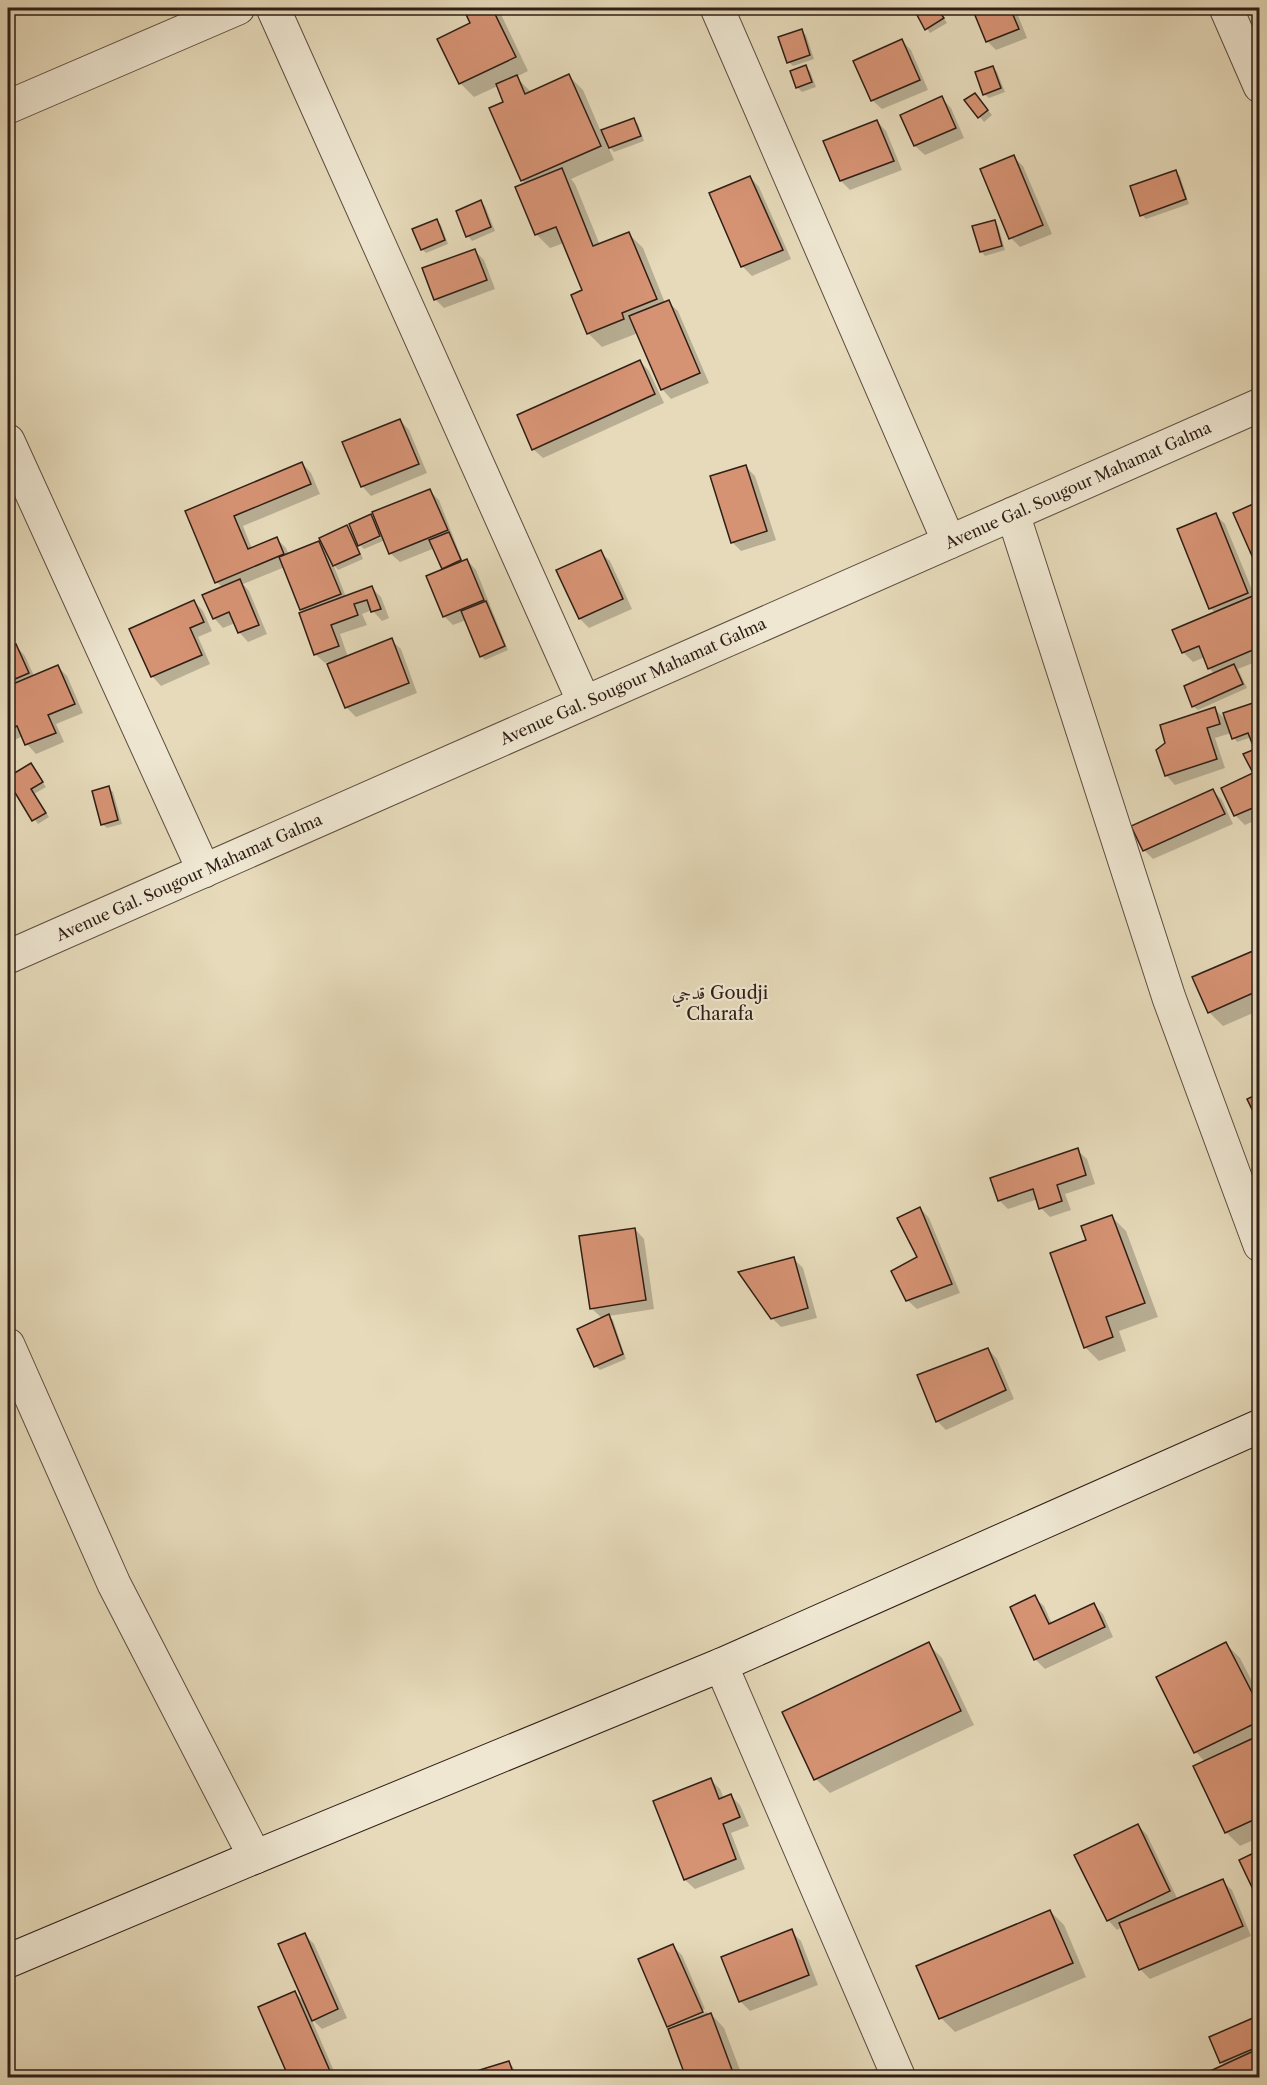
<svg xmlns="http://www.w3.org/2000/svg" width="1267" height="2085" font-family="'Libre Caslon Text',Amiri,serif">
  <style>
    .shadow { fill: #0003 }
    .building { fill: #d69374; stroke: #2f1e16; stroke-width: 1.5 }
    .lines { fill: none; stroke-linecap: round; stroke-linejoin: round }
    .minor-casing { stroke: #5d4d3f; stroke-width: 35 }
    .secondary-casing { stroke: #2f1e16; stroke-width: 35 }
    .minor { stroke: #efe7d2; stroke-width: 33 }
    .secondary { stroke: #efe7d2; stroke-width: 33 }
    .labels { text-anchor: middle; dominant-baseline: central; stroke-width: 4.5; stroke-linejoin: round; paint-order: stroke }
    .street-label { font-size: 16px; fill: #2f1e16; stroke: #efe7d2 }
    .neighbourhood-label { font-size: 18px; fill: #2f1e16; stroke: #efe7d2 }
  </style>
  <rect width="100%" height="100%" fill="#e6daba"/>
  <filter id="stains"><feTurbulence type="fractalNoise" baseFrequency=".00333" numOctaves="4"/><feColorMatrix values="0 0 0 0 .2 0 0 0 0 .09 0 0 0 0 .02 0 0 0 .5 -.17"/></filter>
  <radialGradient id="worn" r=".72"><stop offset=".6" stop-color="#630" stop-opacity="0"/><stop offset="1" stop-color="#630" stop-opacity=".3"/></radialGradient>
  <g class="shadow">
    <path d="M465 8H498L528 71 516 77 531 92 569 76 583 90 601 132 634 120 638 124 644 141 614 152 607 144 614 160 571 179 575 184 600 245 629 234 643 248 665 303 668 302 678 311 709 383 671 399 662 389 638 333 602 347 588 333 584 291 564 243 550 248 536 234 526 184 522 180 505 102 498 86 474 97 460 83 472 23Z"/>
    <path d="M928 8H937L947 23 930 33 918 14Z"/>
    <path d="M974 8H1015L1027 38 996 50 987 41Z"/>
    <path d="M801 31 806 35 814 59 793 66 789 62Z"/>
    <path d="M902 41 911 50 928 90 882 109 872 100Z"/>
    <path d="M805 67 810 71 816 87 802 92 798 88 792 72Z"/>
    <path d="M993 67 997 72 1005 92 989 98 984 94Z"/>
    <path d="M942 98 951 108 964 138 925 155 915 146 902 116Z"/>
    <path d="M979 99 992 115 984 122 966 100Z"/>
    <path d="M877 121 886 131 902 170 850 190 841 181Z"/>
    <path d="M1013 157 1023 166 1052 234 1020 247 1011 238Z"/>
    <path d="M1175 172 1180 176 1189 204 1146 219 1142 215Z"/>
    <path d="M750 177 759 187 791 259 752 276 742 266 711 194Z"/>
    <path d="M480 202 485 206 495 231 472 241 468 236 458 211Z"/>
    <path d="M437 220 441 225 448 244 426 253 422 249Z"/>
    <path d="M994 222 998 226 1005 250 985 256 981 251Z"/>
    <path d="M474 250 484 260 495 289 444 308 435 299Z"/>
    <path d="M640 361 649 371 664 403 543 458 533 449Z"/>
    <path d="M400 420 409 430 427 473 371 496 362 486Z"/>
    <path d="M302 463 311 473 320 494 243 526 252 549 277 539 286 548 289 555 319 543 327 551 347 527 355 535 371 516 378 523 430 491 439 500 463 562 467 560 476 570 508 650 485 660 481 656 466 620 453 625 444 616 445 569 435 548 400 562 390 553 385 540 364 549 361 546 388 534 387 531 359 545 356 542 363 559 338 570 333 564 346 597 372 588 381 597 389 618 382 621 372 610 362 614 367 625 340 634 348 657 391 640 401 649 417 693 356 717 346 707 328 662 325 663 315 654 305 613 301 610 285 567 243 584 249 591 267 634 248 642 239 632 235 623 223 628 214 618 223 588 217 582 187 512Z"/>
    <path d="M745 466 755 476 776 540 741 551 732 542Z"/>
    <path d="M1216 515 1225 524 1255 597 1260 595V660L1238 669 1247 688 1198 710 1193 706 1215 674 1209 668 1205 657 1193 662 1183 652 1174 630 1216 613 1210 608Z"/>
    <path d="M600 552 610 561 632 609 589 628 580 619 558 571Z"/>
    <path d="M194 601 203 611 212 631 198 637 210 664 161 686 152 676Z"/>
    <path d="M16 646 25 656 34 676 57 666 67 676 83 713 56 724 64 742 36 754 27 744 23 736 8 743V650Z"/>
    <path d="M1252 705 1257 709 1260 718V746H1258L1253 742 1252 737 1237 742 1231 733 1215 738 1225 768 1175 785 1166 775 1215 709 1228 722Z"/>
    <path d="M1260 749V818L1245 825 1235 815 1223 789 1255 774Z"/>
    <path d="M31 765 46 787 34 794 49 817 38 824 8 779Z"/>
    <path d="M109 788 113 792 122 824 107 828 102 824Z"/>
    <path d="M1213 791 1222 800 1233 824 1153 859 1144 850Z"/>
    <path d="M1260 950V1010L1223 1026 1209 1012Z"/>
    <path d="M1077 1150 1087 1159 1095 1184 1065 1194 1071 1210 1050 1217 1041 1208 1038 1199 1008 1209 999 1200Z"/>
    <path d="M920 1208 929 1218 960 1293 917 1309 907 1300 919 1258Z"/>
    <path d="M1112 1217 1126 1231 1158 1317 1119 1331 1126 1351 1099 1361 1085 1347Z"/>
    <path d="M635 1229 644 1239 654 1309 609 1316 613 1320 626 1359 600 1370 595 1366 603 1319 591 1308Z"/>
    <path d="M793 1258 803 1268 817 1318 781 1327 772 1318Z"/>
    <path d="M988 1349 997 1359 1014 1399 946 1430 937 1421Z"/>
    <path d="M1034 1597 1044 1606 1052 1624 1093 1604 1103 1614 1113 1637 1045 1669 1036 1660 1012 1608Z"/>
    <path d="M928 1644 942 1658 974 1725 830 1793 816 1779 784 1713Z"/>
    <path d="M1226 1644 1240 1658 1260 1697V1837L1240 1846 1226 1832 1205 1762 1196 1752Z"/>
    <path d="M711 1780 720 1789 724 1799 731 1796 740 1805 749 1826 731 1833 745 1869 695 1889 685 1880 655 1802Z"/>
    <path d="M1138 1825 1147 1835 1178 1900 1222 1881 1232 1890 1251 1936 1150 1979 1141 1970 1122 1927 1117 1930 1108 1920Z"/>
    <path d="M1050 1911 1064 1925 1086 1977 955 2032 941 2018 918 1967Z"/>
    <path d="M791 1931 801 1941 818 1985 750 2011 740 2001Z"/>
    <path d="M304 1934 314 1944 347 2018 322 2029 311 2018 337 2078H290L295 1993 306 2004Z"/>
    <path d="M672 1946 682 1955 705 2009 670 2024V2027L707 2012 708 2015 711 2014 724 2028 743 2078H688L671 2029 668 2026Z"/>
    <path d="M1260 2016V2078L1225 2066 1221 2062Z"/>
    <path d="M509 2063 513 2067 517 2078H476Z"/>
  </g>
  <g class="building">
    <path d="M463 8H492L516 57 459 84 437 39 470 23Z"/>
    <path d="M926 8H937L944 18 925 30 916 13Z"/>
    <path d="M972 8H1010L1019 29 986 42Z"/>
    <path d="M802 29 810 55 787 63 778 37Z"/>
    <path d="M902 39 920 80 871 101 853 61Z"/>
    <path d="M806 65 812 82 796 88 790 71Z"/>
    <path d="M993 66 1001 88 983 95 975 72Z"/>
    <path d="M569 74 601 146 521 181 489 108 503 102 496 84 517 75 525 94Z"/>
    <path d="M975 93 988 110 978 118 964 100Z"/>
    <path d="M942 96 956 128 914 146 900 115Z"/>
    <path d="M634 118 641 136 609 148 601 130Z"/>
    <path d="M877 120 894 161 840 181 823 141Z"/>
    <path d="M1014 155 1043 225 1009 239 980 169Z"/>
    <path d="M562 168 593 246 629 232 657 299 622 313 624 319 587 334 571 295 582 290 556 227 535 235 515 187Z"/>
    <path d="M1176 170 1186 199 1140 216 1130 186Z"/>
    <path d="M750 176 783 250 741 267 709 193Z"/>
    <path d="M481 200 491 227 466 237 456 211Z"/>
    <path d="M437 219 445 240 421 250 412 229Z"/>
    <path d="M995 220 1002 246 980 252 972 226Z"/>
    <path d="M475 249 487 280 434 300 422 268Z"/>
    <path d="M669 300 700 373 661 390 629 316Z"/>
    <path d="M640 360 655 394 532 450 517 415Z"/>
    <path d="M400 419 419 464 361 487 342 442Z"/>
    <path d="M302 462 311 484 234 516 248 549 277 537 284 554 215 583 185 511Z"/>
    <path d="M746 465 767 531 731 543 710 476Z"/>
    <path d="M430 489 448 530 389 554 372 512Z"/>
    <path d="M1260 501V574L1233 513Z"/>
    <path d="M1216 513 1248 593 1209 609 1177 529Z"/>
    <path d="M371 514 380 536 358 546 349 524Z"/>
    <path d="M347 525 360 554 333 566 319 538Z"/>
    <path d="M449 532 461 560 442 569 429 540Z"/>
    <path d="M319 541 341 594 300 610 279 557Z"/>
    <path d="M601 550 623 599 579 619 556 570Z"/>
    <path d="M467 559 484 600 443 617 426 576Z"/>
    <path d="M240 579 259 625 238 633 229 612 213 619 202 595Z"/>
    <path d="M372 586 381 609 371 612 367 600 354 604 358 615 331 625 339 646 314 655 299 613Z"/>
    <path d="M1260 593V647L1208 669 1199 646 1182 653 1172 630Z"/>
    <path d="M194 600 204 622 190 628 202 655 151 677 129 629Z"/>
    <path d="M486 601 505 646 480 657 461 611Z"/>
    <path d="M392 638 409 683 345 708 327 664Z"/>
    <path d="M16 644 29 673 8 682V648Z"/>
    <path d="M1234 664 1243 684 1192 707 1184 686Z"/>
    <path d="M58 665 75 704 48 715 56 733 25 745 17 726 8 730V686Z"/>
    <path d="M1253 703 1260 723V740L1252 743 1248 733 1232 739 1223 713Z"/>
    <path d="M1215 707 1220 724 1207 728 1217 759 1165 776 1156 750 1165 743 1160 725Z"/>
    <path d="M1260 747V805L1234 816 1221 788 1253 773 1243 754Z"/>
    <path d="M31 763 43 782 31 789 46 813 32 821 8 781V777Z"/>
    <path d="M109 786 118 820 101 825 92 791Z"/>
    <path d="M1213 789 1225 814 1143 851 1131 826Z"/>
    <path d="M1260 948V990L1208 1013 1192 977Z"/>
    <path d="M1260 1093V1126L1247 1099Z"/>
    <path d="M1078 1148 1086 1175 1057 1185 1062 1201 1039 1209 1033 1189 998 1201 990 1178Z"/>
    <path d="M920 1207 952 1284 906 1301 891 1271 917 1257 897 1218Z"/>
    <path d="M1112 1215 1145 1303 1106 1317 1113 1337 1084 1348 1050 1253 1086 1240 1081 1226Z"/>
    <path d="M635 1228 646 1300 590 1309 579 1236Z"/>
    <path d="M794 1257 808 1308 771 1319 738 1272Z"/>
    <path d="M609 1314 623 1354 594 1367 577 1329Z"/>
    <path d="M988 1348 1006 1390 936 1422 917 1375Z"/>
    <path d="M1035 1595 1049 1624 1094 1603 1105 1627 1034 1660 1010 1607Z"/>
    <path d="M929 1642 961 1711 814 1780 782 1712Z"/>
    <path d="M1226 1642 1260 1708V1721L1194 1753 1156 1677Z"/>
    <path d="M1260 1735V1817L1225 1833 1193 1766Z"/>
    <path d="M711 1778 719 1799 731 1794 740 1817 723 1824 736 1859 684 1880 653 1801Z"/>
    <path d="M1138 1824 1170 1891 1107 1921 1074 1855Z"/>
    <path d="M1260 1850V1904L1239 1860Z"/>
    <path d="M1223 1879 1243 1926 1139 1970 1119 1923Z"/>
    <path d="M1050 1910 1073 1963 939 2019 916 1966Z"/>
    <path d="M792 1929 809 1975 739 2002 721 1957Z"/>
    <path d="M305 1933 338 2009 312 2021 278 1944Z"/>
    <path d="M673 1944 703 2012 667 2027 638 1959Z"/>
    <path d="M295 1991 333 2078H289L258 2007Z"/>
    <path d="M711 2013 735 2078H686L668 2029Z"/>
    <path d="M1260 2015V2046L1220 2063 1209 2037Z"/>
    <path d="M1258 2049 1260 2078H1195Z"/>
    <path d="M509 2061 515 2078H474L473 2072Z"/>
  </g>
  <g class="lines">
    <g class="minor-casing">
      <g id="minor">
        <path d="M273 8 584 702"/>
        <path d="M717 8 949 542"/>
        <path d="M1226 8 1260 86"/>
        <path d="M8 107 238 8"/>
        <path d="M8 441 204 871"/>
        <path d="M1013 514 1169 998 1260 1245"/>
        <path d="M8 957 1260 405"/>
        <path d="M8 1345 114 1584 255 1857"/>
        <path d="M721 1665 899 2078"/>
      </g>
    </g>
    <g class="secondary-casing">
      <path id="secondary" d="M8 1961 255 1857 721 1665 1260 1426"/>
    </g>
    <use href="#minor" class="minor"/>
    <use href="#secondary" class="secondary"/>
  </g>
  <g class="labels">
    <g class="street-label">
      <text transform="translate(1078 485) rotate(-24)">Avenue Gal. Sougour Mahamat Galma</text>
      <text transform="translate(633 681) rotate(-24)">Avenue Gal. Sougour Mahamat Galma</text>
      <text transform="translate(189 877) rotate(-24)">Avenue Gal. Sougour Mahamat Galma</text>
    </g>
    <g class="neighbourhood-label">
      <text x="720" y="993">قدجي Goudji<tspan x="720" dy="21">Charafa</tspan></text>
    </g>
  </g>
  <rect width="1267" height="2085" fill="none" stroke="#e6daba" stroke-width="30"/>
  <rect x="9" y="9" width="1249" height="2067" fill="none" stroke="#2f1e16" stroke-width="3"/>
  <rect x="15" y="15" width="1237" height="2055" fill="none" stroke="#2f1e16" stroke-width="1.5"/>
  <rect width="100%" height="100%" filter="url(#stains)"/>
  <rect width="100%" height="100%" fill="url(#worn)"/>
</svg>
